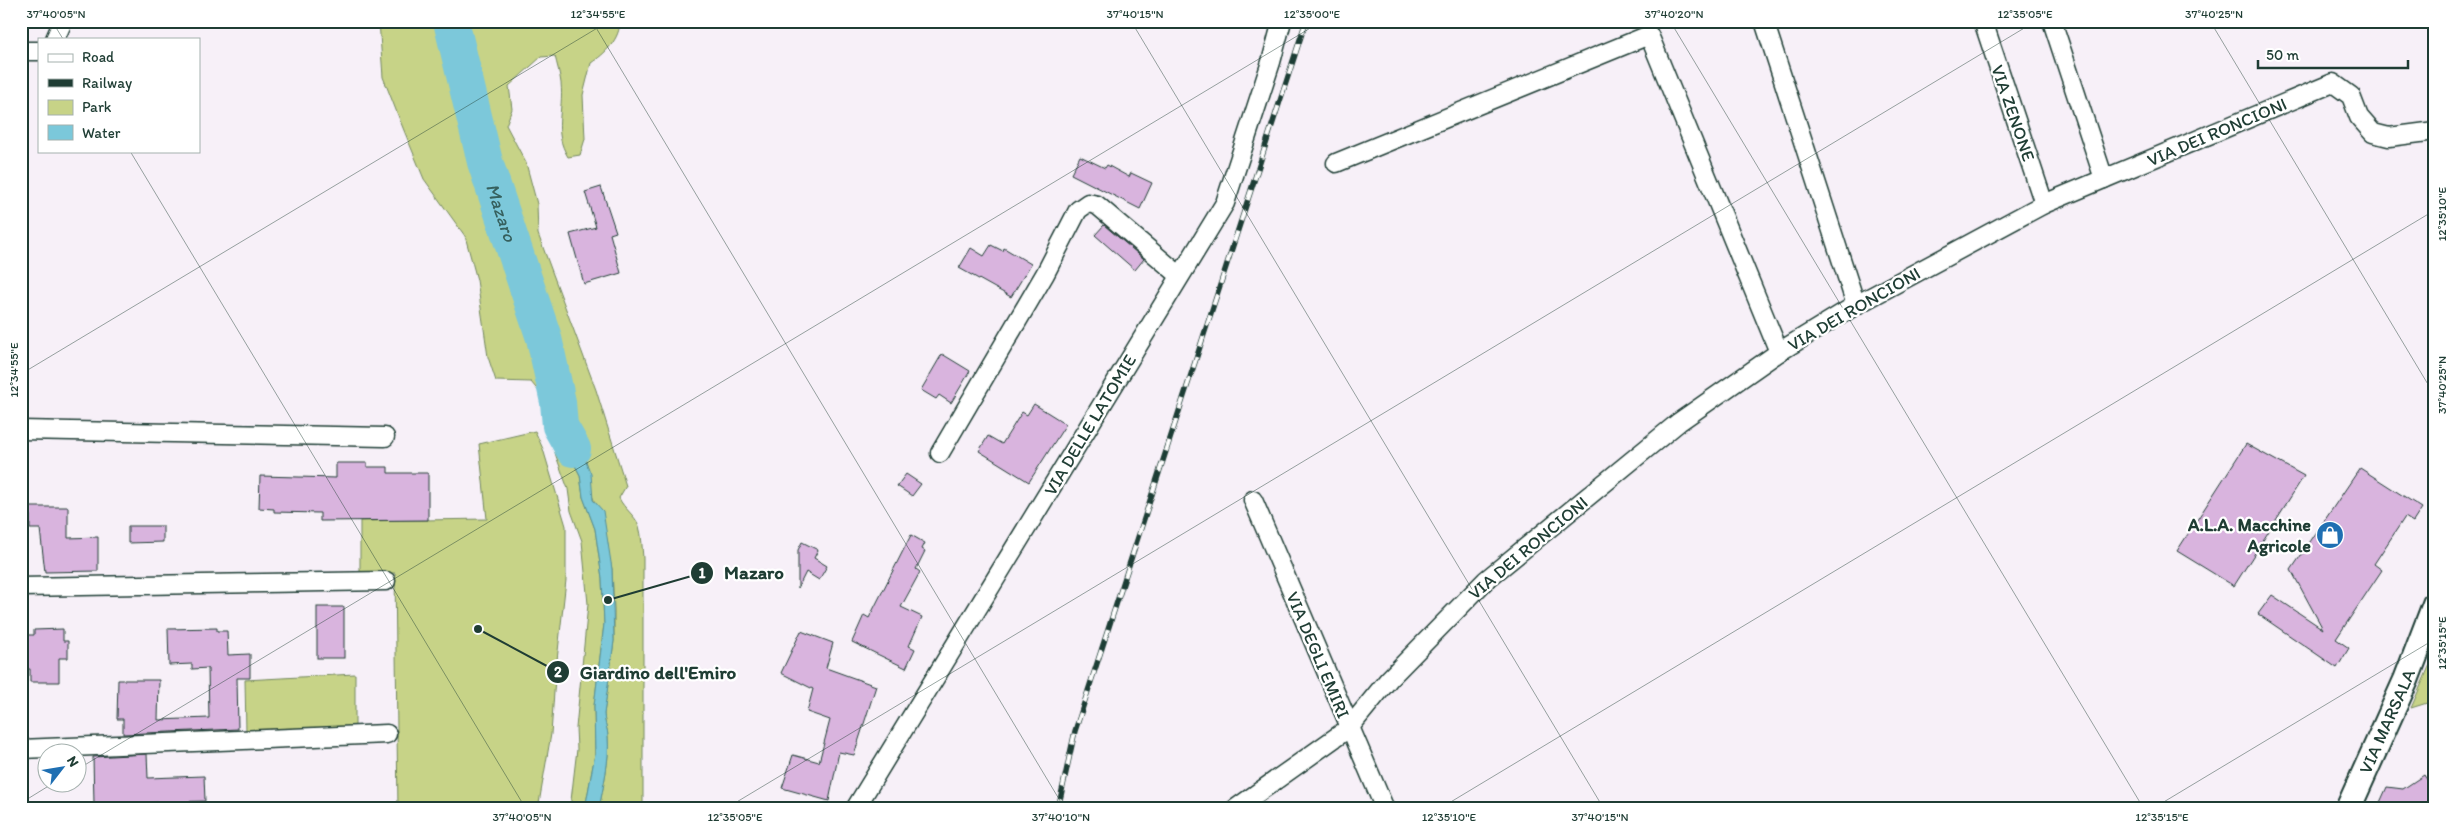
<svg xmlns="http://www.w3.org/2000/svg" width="2456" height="830" font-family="Itim,sans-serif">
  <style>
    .green { fill: #c7d387; stroke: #73885e }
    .water { fill: #7bc8da; stroke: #569098 }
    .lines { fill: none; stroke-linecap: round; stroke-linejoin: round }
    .river { stroke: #7bc8da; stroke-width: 36 }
    .building { fill: #d9b4de; stroke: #1f3d34 }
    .minor-casing { stroke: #1f3d34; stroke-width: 21 }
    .secondary-casing { stroke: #1f3d34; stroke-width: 28 }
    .minor { stroke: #fff; stroke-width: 18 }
    .secondary { stroke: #fff; stroke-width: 24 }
    .rail-casing { stroke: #1f3d34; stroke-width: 5.5 }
    .rail { stroke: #fff; stroke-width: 4; stroke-dasharray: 11; stroke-linecap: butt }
    .ticks { fill: none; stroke: #1f3d34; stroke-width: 1; stroke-opacity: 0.45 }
    .labels { text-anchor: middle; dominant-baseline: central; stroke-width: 4.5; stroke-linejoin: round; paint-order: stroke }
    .street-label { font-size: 18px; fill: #1f3d34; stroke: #fff }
    .poi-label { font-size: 18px; font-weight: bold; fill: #1f3d34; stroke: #fff; text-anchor: end }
    .water-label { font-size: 19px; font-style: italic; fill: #36605e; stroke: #fff }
    .leader { fill: none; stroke: #1f3d34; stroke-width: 2 }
    .callout-dot { fill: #1f3d34; stroke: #fff; stroke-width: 2 }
    .mark-label { font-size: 15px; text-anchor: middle; font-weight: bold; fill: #fff }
    .callout-label { font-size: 19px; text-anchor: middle; font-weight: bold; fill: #1f3d34; stroke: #fff; stroke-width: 4.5; stroke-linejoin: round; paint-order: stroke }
    .neatline { fill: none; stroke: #1f3d34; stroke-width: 2 }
    .ticks-label { font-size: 12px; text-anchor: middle; fill: #1f3d34 }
  </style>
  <rect width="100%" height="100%" fill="#f7f0f8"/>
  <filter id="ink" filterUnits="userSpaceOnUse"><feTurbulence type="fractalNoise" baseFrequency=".02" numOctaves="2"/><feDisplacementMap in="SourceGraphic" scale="10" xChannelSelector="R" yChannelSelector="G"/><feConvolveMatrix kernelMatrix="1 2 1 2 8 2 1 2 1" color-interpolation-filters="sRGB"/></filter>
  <g filter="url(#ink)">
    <g class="green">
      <path d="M379 21H620C620 39 605 54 591 63L583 95 585 139 580 155 568 157C552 130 564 113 561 83 560 74 557 65 555 56L541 57 509 86 512 109 506 125 526 163 537 204 538 234 596 390 626 486 619 498C624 509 635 515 639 526 642 536 642 548 643 558V809H599C603 786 610 761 608 737 608 729 604 722 604 714L614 641V609L612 569 597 505C588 494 591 477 587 464 583 451 575 440 567 430V417L558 403 556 416 567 451 580 475 583 497 595 529 602 578 604 624 594 706 595 754 585 809H570L577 749 576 728 588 604 582 541 571 511 568 489 556 456 544 415 545 399 531 382 496 381 488 357 477 280 465 236 424 179 403 128 383 77Z"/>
      <path d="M535 431 543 449 566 526V580L555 678 551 734 538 809H398L395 573 360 574V521L487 519 479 444Z"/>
      <path d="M2435 653V681L2427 703 2411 708Z"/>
      <path d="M355 674V728L246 732 245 680Z"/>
    </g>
    <path class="water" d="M558 402 567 417V430L578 443 591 474 593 500 603 511 612 569 614 641 604 714C604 722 608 729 608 737 610 761 603 786 599 809H585L595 754 594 706 604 624 602 578 595 529 583 497 580 475 556 427Z"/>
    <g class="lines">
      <path class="river" id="s1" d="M451 21 485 162 544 338 558 402 560 426 573 449"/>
    </g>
    <g class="building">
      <path d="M1080 156 1105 168 1107 165 1129 177 1131 173 1152 183 1140 209 1071 174Z"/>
      <path d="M601 187 616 232 610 234 621 273 584 284 570 234 596 227 585 192Z"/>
      <path d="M1104 225 1144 259 1135 270 1095 235Z"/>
      <path d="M991 245 1003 251 1004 248 1031 264 1011 297 959 268 971 248 984 256Z"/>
      <path d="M942 354 970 371 951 403 939 395 936 399 921 390Z"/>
      <path d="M1034 404 1066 424 1029 482 979 451 988 436 1002 444 1022 412 1027 415Z"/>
      <path d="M2246 444 2304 476 2234 586 2177 551Z"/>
      <path d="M336 463H367V467H388V473H428V520L320 521V513L274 512V509L259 508 260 476 336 478Z"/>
      <path d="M2360 468 2422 508 2413 522 2405 517 2374 564 2382 570 2336 639 2349 648 2337 668 2258 614 2272 595 2323 629 2291 570Z"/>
      <path d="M906 474 921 484 912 496 897 486Z"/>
      <path d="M30 507H68V538L98 537V571L45 572 40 529H30Z"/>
      <path d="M128 526H163V542L128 543Z"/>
      <path d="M911 535 925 543 922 549 925 551 916 569 920 572 901 607 922 617 909 646 915 649 906 668 852 642 864 615 869 618Z"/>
      <path d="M802 542 818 550 814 558 827 566 819 580 806 572 798 588V550Z"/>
      <rect x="317" y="607" width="27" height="51"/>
      <path d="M217 628V631H227L228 655 250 654V678H237L238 729 123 734V719H117L118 680H159L158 720 209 718 208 668 192 669V664L169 665 168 629Z"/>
      <path d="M63 629V641H68V658H59V682H30V669H21V635H34V630Z"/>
      <path d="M801 631 833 643 826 668 876 686 854 755 839 752 829 801 782 788 793 755 819 762 830 720 807 712 813 689 781 673Z"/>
      <path d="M147 754 148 778 204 776 205 801 94 804 93 757Z"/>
      <path d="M2424 775 2435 792V809H2377L2387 787 2403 789Z"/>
    </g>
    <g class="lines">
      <g class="minor-casing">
        <g id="minor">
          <path d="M1764 21 1856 305"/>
          <path d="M1983 21 2044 204"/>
          <path d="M2052 21 2104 179"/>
          <path d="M55 39 63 21"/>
          <path d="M21 51H39"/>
          <path d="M1336 163 1649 35 1779 352"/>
          <path d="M21 430 385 437"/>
          <path d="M940 453 1045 274 1078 210 1088 203 1097 205 1179 275"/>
          <path d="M1253 500 1385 809"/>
          <path d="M21 587 386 581"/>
          <path d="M21 749 387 734"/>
          <path d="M855 809 1225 203 1271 62 1282 21"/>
          <path d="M1235 809 1349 728 1389 679 1486 580 1679 422 1779 352 1856 305 2044 204 2333 83 2351 96 2359 117 2373 133 2389 137 2435 131"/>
        </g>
      </g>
      <g class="secondary-casing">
        <g id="secondary">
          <path id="s2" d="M2348 809 2406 680 2435 604"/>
        </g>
      </g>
      <use href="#minor" class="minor"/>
      <use href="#secondary" class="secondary"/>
      <g class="rail-casing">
        <path id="rail" d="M1058 809 1075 731 1306 21"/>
      </g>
      <use href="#rail" class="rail"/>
    </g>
  </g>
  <path class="ticks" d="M52 21 63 39M592 21 1065 809M1131 21 1604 809M1670 21 2144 809M2210 21 2435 396M130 151 526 809M21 374 609 21M78 769 1322 21M21 803 55 782M725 809 2036 21M1439 809 2435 210M2152 809 2435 639"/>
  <defs>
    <g id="shop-disc" transform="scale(1.4375)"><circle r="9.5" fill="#1f6fb2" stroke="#fff"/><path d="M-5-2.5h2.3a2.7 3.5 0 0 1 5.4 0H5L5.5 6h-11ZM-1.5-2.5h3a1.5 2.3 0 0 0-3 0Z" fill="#fff"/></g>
  </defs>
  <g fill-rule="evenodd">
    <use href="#shop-disc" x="2330" y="535"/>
  </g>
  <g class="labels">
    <g class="street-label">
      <text transform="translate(2013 113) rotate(71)">VIA ZENONE</text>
      <text transform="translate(2217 132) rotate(-23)">VIA DEI RONCIONI</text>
      <text transform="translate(1854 309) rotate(-30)">VIA DEI RONCIONI</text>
      <text transform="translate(1090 425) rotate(-59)">VIA DELLE LATOMIE</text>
      <text transform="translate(1528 548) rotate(-40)">VIA DEI RONCIONI</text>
      <text transform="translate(1318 655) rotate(67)">VIA DEGLI EMIRI</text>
      <text stroke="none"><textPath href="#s2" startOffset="96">VIA MARSALA</textPath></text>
    </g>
    <g class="poi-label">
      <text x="2311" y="525">A.L.A. Macchine<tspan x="2311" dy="21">Agricole</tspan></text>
    </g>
    <g class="water-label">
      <text stroke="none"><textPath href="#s1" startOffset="198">Mazaro</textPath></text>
    </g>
  </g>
  <path class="leader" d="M608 600L702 573M478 629L558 672"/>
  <g class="callout-dot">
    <circle cx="608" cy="600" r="5"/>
    <circle cx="478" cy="629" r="5"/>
    <circle cx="702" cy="573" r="12"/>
    <circle cx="558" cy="672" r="12"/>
  </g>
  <g class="mark-label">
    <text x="702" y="578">1</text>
    <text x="558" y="677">2</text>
  </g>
  <g class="callout-label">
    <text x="754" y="579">Mazaro</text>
    <text x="658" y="679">Giardino dell'Emiro</text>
  </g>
  <rect width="2456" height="830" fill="none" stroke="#fff" stroke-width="55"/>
  <rect x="38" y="38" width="162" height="115" fill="#ffffff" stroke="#a5b1ae"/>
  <rect x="48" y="54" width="25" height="8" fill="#ffffff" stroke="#a5b1ae"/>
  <text x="82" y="62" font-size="15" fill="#1f3d34">Road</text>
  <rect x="48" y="79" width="25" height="8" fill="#1f3d34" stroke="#a5b1ae"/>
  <text x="82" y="88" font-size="15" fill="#1f3d34">Railway</text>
  <rect x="48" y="100" width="25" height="15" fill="#c7d387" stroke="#a5b1ae"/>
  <text x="82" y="112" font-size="15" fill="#1f3d34">Park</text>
  <rect x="48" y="125" width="25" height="15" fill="#7bc8da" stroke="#a5b1ae"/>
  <text x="82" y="138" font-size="15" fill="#1f3d34">Water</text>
  <g transform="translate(62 768) rotate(59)"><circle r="24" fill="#ffffff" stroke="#a5b1ae"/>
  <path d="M0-4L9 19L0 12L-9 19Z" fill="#1f6fb2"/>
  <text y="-8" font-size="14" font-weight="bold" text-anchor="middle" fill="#1f3d34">N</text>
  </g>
  <path d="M2258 60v8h150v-8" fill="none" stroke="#1f3d34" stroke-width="2.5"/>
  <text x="2266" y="60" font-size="15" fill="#1f3d34" stroke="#ffffff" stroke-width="4" paint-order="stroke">50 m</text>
  <rect x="28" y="28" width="2400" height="774" class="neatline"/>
  <g class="ticks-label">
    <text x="56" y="18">37°40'05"N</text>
    <text x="598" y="18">12°34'55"E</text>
    <text x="1135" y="18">37°40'15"N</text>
    <text x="1312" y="18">12°35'00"E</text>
    <text x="1674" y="18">37°40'20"N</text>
    <text x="2025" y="18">12°35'05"E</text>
    <text x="2214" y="18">37°40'25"N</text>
    <text transform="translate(2442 214) rotate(-90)" y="4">12°35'10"E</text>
    <text transform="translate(14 370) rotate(-90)" y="4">12°34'55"E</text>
    <text transform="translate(2442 385) rotate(-90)" y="4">37°40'25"N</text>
    <text transform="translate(2442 643) rotate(-90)" y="4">12°35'15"E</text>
    <text x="522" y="821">37°40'05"N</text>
    <text x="735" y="821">12°35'05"E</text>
    <text x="1061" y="821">37°40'10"N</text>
    <text x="1449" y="821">12°35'10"E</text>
    <text x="1600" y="821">37°40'15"N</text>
    <text x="2162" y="821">12°35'15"E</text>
  </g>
</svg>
